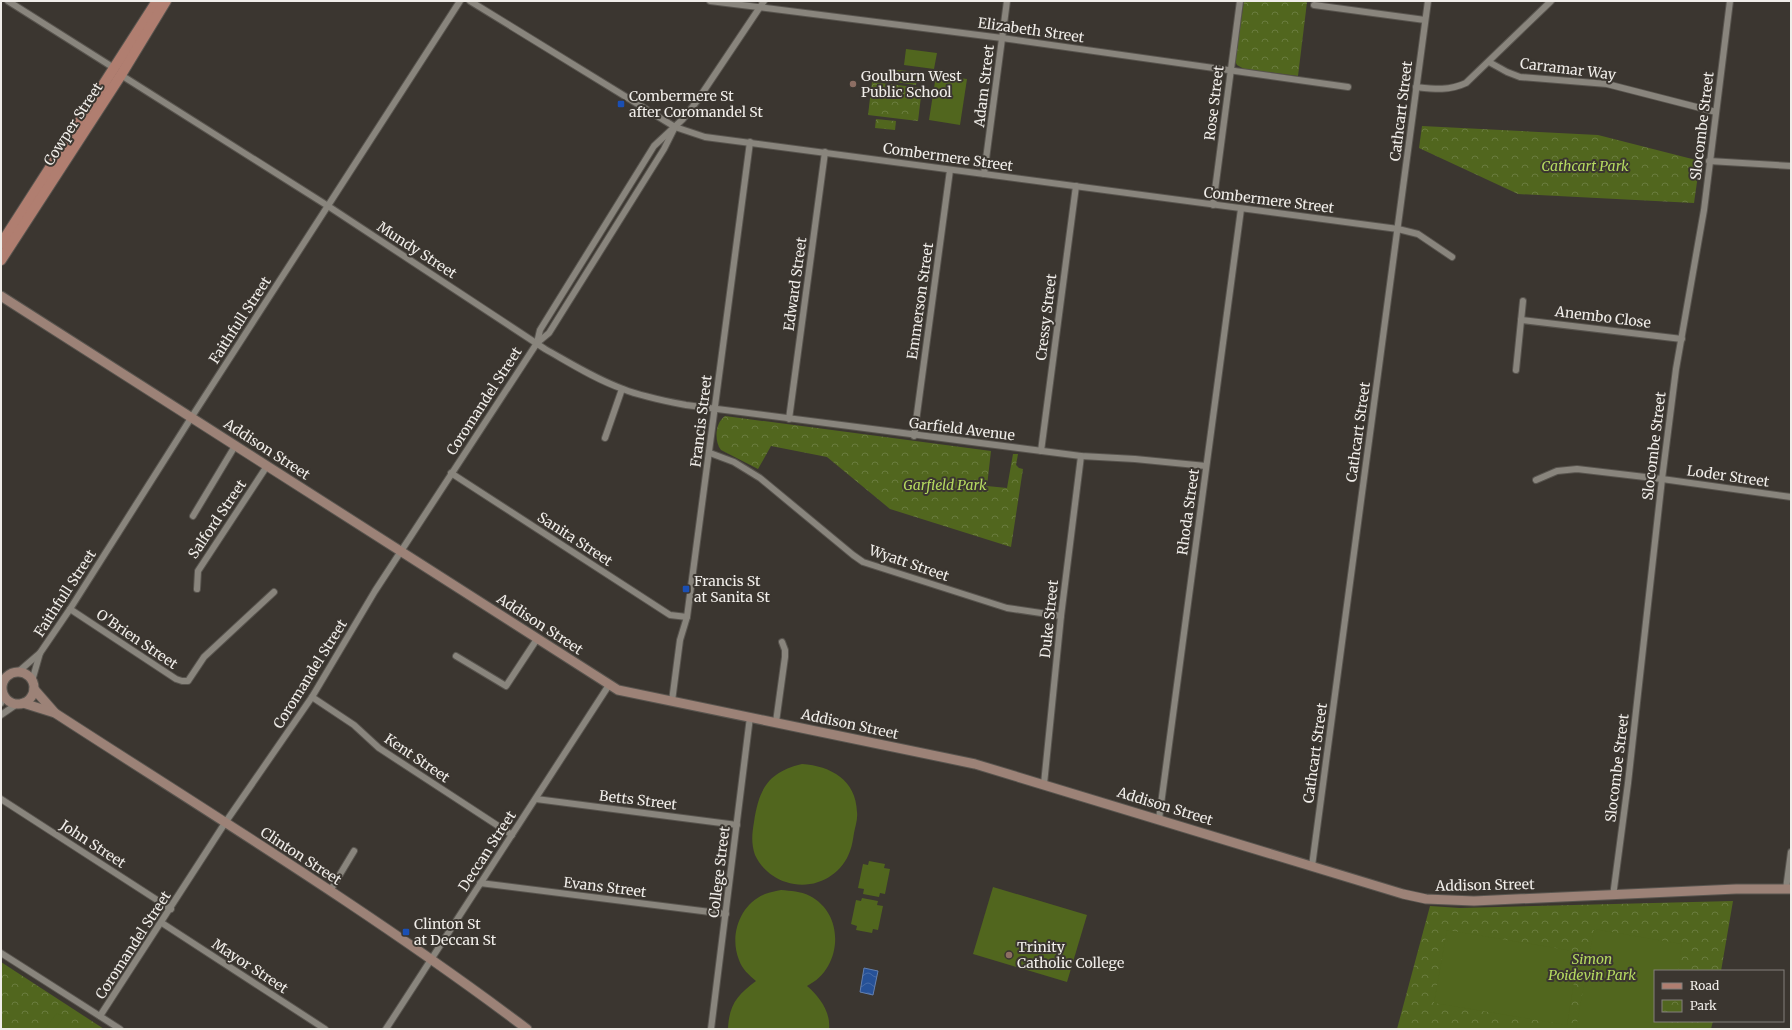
<svg xmlns="http://www.w3.org/2000/svg" width="1792" height="1030" font-family="Merriweather,serif">
  <style>
    .park { fill: url(#park-crowns) }
    .garden { fill: #51661e }
    .water { fill: url(#water-waves); stroke: #6380b0 }
    .lines { fill: none; stroke-linecap: round; stroke-linejoin: round }
    .street-casing { stroke: #58544e; stroke-width: 8 }
    .secondary-casing { stroke: #58544e; stroke-width: 11 }
    .primary-casing { stroke: #58544e; stroke-width: 12 }
    .street { stroke: #89857d; stroke-width: 6 }
    .secondary { stroke: #9c8277; stroke-width: 9 }
    .primary { stroke: #b07e70; stroke-width: 10 }
    .education-dot { fill: #8d6e63; stroke: #3b3630; stroke-width: 1.5 }
    .transit-dot { fill: #1a4fb4; stroke: #3b3630; stroke-width: 1.5 }
    .labels { text-anchor: middle; dominant-baseline: central; stroke-width: 4; stroke-linejoin: round; paint-order: stroke }
    .street-label { font-size: 14px; fill: #f0ede9; stroke: #3b3630 }
    .poi-label { font-size: 14px; fill: #f0ede9; stroke: #3b3630; text-anchor: start }
    .park-label { font-size: 14px; font-style: italic; fill: #b5da60; stroke: #3b3630 }
  </style>
  <defs>
    <pattern id="park-crowns" width="20" height="18" patternUnits="userSpaceOnUse"><rect width="20" height="18" fill="#51661e"/><path d="M2 6a3 3 0 1 1 6 0M12 15a3 3 0 1 1 6 0" fill="none" stroke="#6a7c3f"/></pattern>
    <pattern id="water-waves" width="16" height="10" patternUnits="userSpaceOnUse"><rect width="16" height="10" fill="#265197"/><path d="M0 5q4-4 8 0t8 0" fill="none" stroke="#466aa6"/></pattern>
  </defs>
  <rect width="100%" height="100%" fill="#3b3630"/>
  <g class="park">
    <path d="M1244 1 1307 2 1298 76 1244 69 1237 65 1235 61Z"/>
    <path d="M897 70 918 72 916 85 895 82Z"/>
    <path d="M872 82 922 88 918 121 868 115Z"/>
    <path d="M876 119 896 121 895 130 875 128Z"/>
    <path d="M1422 126 1598 135 1700 161 1694 203 1518 194 1419 148Z"/>
    <path d="M725 416 991 451 987 486 1007 488 1013 454H1018L1016 465 1019 468 1023 469 1011 547 890 509 827 457 771 446 758 469 721 450C714 441 715 423 725 416Z"/>
    <path d="M1733 901 1721 971H1655V1021H1713L1711 1029H1397L1430 906 1460 908Z"/>
    <path d="M1 962 104 1029H1Z"/>
  </g>
  <g class="garden">
    <path d="M906 49 937 53 934 69 904 65Z"/>
    <path d="M936 75 967 79 960 125 929 120Z"/>
    <path d="M802 764C831 766 856 780 857 812 858 819 855 827 854 833 853 839 852 846 850 851 841 877 812 891 786 882 773 878 761 868 755 855 751 843 752 834 754 822 759 789 768 772 802 764Z"/>
    <path d="M869 861 885 864 884 868 890 869 885 894 880 893 879 897 863 894 864 889 858 888 863 864 868 865Z"/>
    <path d="M993 887 1087 915 1067 982 973 954Z"/>
    <path d="M781 890C791 891 800 891 810 896 846 915 842 969 807 986 819 996 831 1012 829 1029H728C729 1005 737 995 756 981 749 975 742 969 739 960 729 935 740 904 765 894 770 892 776 891 781 890Z"/>
    <path d="M862 898 878 901 877 905 883 906 878 930 873 929 872 933 856 930 857 926 851 924 856 900 861 901Z"/>
    <path d="M1594 929 1682 944 1678 971H1655V1021H1669L1667 1029H1576Z"/>
    <path d="M1447 930 1579 952 1567 1025 1434 1003Z"/>
    <path d="M57 1013 64 1017 55 1029H45Z"/>
  </g>
  <path class="water" d="M864 968 878 971 873 995 860 992Z"/>
  <g class="lines">
    <g class="street-casing">
      <g id="street">
        <path d="M8 1 114 68"/>
        <path d="M470 1 675 127 705 137 1398 229 1418 234 1452 257"/>
        <path d="M710 1 1002 38 1348 87"/>
        <path d="M1314 5 1425 20"/>
        <path d="M1489 62 1507 72 1520 77 1607 84 1716 112"/>
        <path d="M121 75 328 206 545 349C570 363 595 379 623 389 643 397 665 401 686 405L1081 456 1135 459 1206 466"/>
        <path d="M1416 87C1434 89 1449 91 1466 83L1551 1"/>
        <path d="M1709 161 1791 166"/>
        <path d="M984 174 1007 1"/>
        <path d="M1213 205 1240 1"/>
        <path d="M1521 320 1682 339"/>
        <path d="M537 343 540 330 654 146 683 119 697 101 764 1"/>
        <path d="M1516 370 1523 301"/>
        <path d="M789 419 825 152"/>
        <path d="M914 436 950 170"/>
        <path d="M605 438 622 389"/>
        <path d="M1041 451 1076 186"/>
        <path d="M710 453 734 462 760 478 853 555 863 562 1007 608 1061 616"/>
        <path d="M451 473 670 615 687 617"/>
        <path d="M1536 480 1557 471 1577 469 1662 479 1791 497"/>
        <path d="M193 516 235 446"/>
        <path d="M197 589 198 571 267 466"/>
        <path d="M70 609 176 679 182 681H188L204 657 274 592"/>
        <path d="M456 656 506 686 537 639"/>
        <path d="M18 672 40 653 70 609 191 418 460 1"/>
        <path d="M32 681 40 653"/>
        <path d="M312 697 354 725 379 748 512 835"/>
        <path d="M672 701 680 640 687 617 750 142"/>
        <path d="M1 703 3 694"/>
        <path d="M1 715 17 704"/>
        <path d="M776 722 785 657V650L782 642"/>
        <path d="M1044 784 1061 616 1081 456"/>
        <path d="M1 799 171 909"/>
        <path d="M536 799 737 825"/>
        <path d="M1159 819 1241 209"/>
        <path d="M1312 866 1428 1"/>
        <path d="M480 883 726 914"/>
        <path d="M1786 889 1791 852"/>
        <path d="M330 891 354 851"/>
        <path d="M1613 896 1628 783 1662 479 1676 369 1704 210 1730 1"/>
        <path d="M162 923 325 1029"/>
        <path d="M1 953 120 1029"/>
        <path d="M100 1016 225 823 312 697 375 591 537 343 549 333 664 149 675 127"/>
        <path d="M386 1029 609 685"/>
        <path d="M711 1029 750 717"/>
      </g>
    </g>
    <g class="secondary-casing">
      <g id="secondary">
        <path d="M1 296 618 690 975 764 1403 894 1426 899 1474 901 1736 889H1791"/>
        <circle cx="18" cy="688" r="16"/>
        <path d="M34 689 55 713"/>
        <path d="M23 703 55 713C214 816 376 915 527 1029"/>
      </g>
    </g>
    <g class="primary-casing">
      <g id="primary">
        <path d="M1 244 157 1"/>
        <path d="M1 260 121 75 166 1"/>
      </g>
    </g>
    <use href="#street" class="street"/>
    <use href="#secondary" class="secondary"/>
    <use href="#primary" class="primary"/>
  </g>
  <g class="education-dot">
    <circle cx="853" cy="84" r="4"/>
    <circle cx="1009" cy="955" r="4"/>
  </g>
  <g class="transit-dot">
    <rect x="617" y="100" width="8" height="8" rx="2"/>
    <rect x="682" y="585" width="8" height="8" rx="2"/>
    <rect x="402" y="928" width="8" height="8" rx="2"/>
  </g>
  <g class="labels">
    <g class="street-label">
      <text transform="translate(1031 30) rotate(8)">Elizabeth Street</text>
      <text transform="translate(1568 69) rotate(7)">Carramar Way</text>
      <text transform="translate(984 86) rotate(-83)">Adam Street</text>
      <text transform="translate(1214 103) rotate(-83)">Rose Street</text>
      <text transform="translate(1401 111) rotate(-83)">Cathcart Street</text>
      <text transform="translate(73 124) rotate(-57)">Cowper Street</text>
      <text transform="translate(1702 126) rotate(-83)">Slocombe Street</text>
      <text transform="translate(948 157) rotate(8)">Combermere Street</text>
      <text transform="translate(1269 200) rotate(7)">Combermere Street</text>
      <text transform="translate(417 250) rotate(33)">Mundy Street</text>
      <text transform="translate(795 284) rotate(-82)">Edward Street</text>
      <text transform="translate(920 301) rotate(-82)">Emmerson Street</text>
      <text transform="translate(1046 317) rotate(-83)">Cressy Street</text>
      <text transform="translate(1603 317) rotate(7)">Anembo Close</text>
      <text transform="translate(240 320) rotate(-57)">Faithfull Street</text>
      <text transform="translate(484 401) rotate(-57)">Coromandel Street</text>
      <text transform="translate(701 421) rotate(-83)">Francis Street</text>
      <text transform="translate(962 429) rotate(7)">Garfield Avenue</text>
      <text transform="translate(1358 432) rotate(-82)">Cathcart Street</text>
      <text transform="translate(1654 446) rotate(-83)">Slocombe Street</text>
      <text transform="translate(267 449) rotate(33)">Addison Street</text>
      <text transform="translate(1728 476) rotate(8)">Loder Street</text>
      <text transform="translate(1188 512) rotate(-82)">Rhoda Street</text>
      <text transform="translate(217 519) rotate(-56)">Salford Street</text>
      <text transform="translate(575 539) rotate(33)">Sanita Street</text>
      <text transform="translate(909 563) rotate(19)">Wyatt Street</text>
      <text transform="translate(65 593) rotate(-57)">Faithfull Street</text>
      <text transform="translate(1049 619) rotate(-84)">Duke Street</text>
      <text transform="translate(540 624) rotate(33)">Addison Street</text>
      <text transform="translate(137 639) rotate(34)">O'Brien Street</text>
      <text transform="translate(310 674) rotate(-58)">Coromandel Street</text>
      <text transform="translate(850 724) rotate(12)">Addison Street</text>
      <text transform="translate(1315 753) rotate(-82)">Cathcart Street</text>
      <text transform="translate(417 758) rotate(34)">Kent Street</text>
      <text transform="translate(1617 768) rotate(-83)">Slocombe Street</text>
      <text transform="translate(638 800) rotate(7)">Betts Street</text>
      <text transform="translate(1165 806) rotate(17)">Addison Street</text>
      <text transform="translate(93 844) rotate(33)">John Street</text>
      <text transform="translate(487 851) rotate(-57)">Deccan Street</text>
      <text transform="translate(301 856) rotate(33)">Clinton Street</text>
      <text transform="translate(719 872) rotate(-83)">College Street</text>
      <text transform="translate(1485 885) rotate(-1)">Addison Street</text>
      <text transform="translate(605 887) rotate(7)">Evans Street</text>
      <text transform="translate(133 945) rotate(-57)">Coromandel Street</text>
      <text transform="translate(250 966) rotate(33)">Mayor Street</text>
    </g>
    <g class="poi-label">
      <text x="861" y="76">Goulburn West<tspan x="861" dy="16">Public School</tspan></text>
      <text x="629" y="96">Combermere St<tspan x="629" dy="16">after Coromandel St</tspan></text>
      <text x="694" y="581">Francis St<tspan x="694" dy="16">at Sanita St</tspan></text>
      <text x="414" y="924">Clinton St<tspan x="414" dy="16">at Deccan St</tspan></text>
      <text x="1017" y="947">Trinity<tspan x="1017" dy="16">Catholic College</tspan></text>
    </g>
    <g class="park-label">
      <text x="1585" y="166">Cathcart Park</text>
      <text x="945" y="485">Garfield Park</text>
      <text x="1592" y="959">Simon<tspan x="1592" dy="16">Poidevin Park</tspan></text>
    </g>
  </g>
  <rect width="1792" height="1030" fill="none" stroke="#f0ede9" stroke-width="4"/>
  <rect x="1654" y="970" width="130" height="52" fill="#3b3630" stroke="#837f7a"/>
  <rect x="1662" y="983" width="20" height="6" fill="#b07e70" stroke="#837f7a"/>
  <text x="1690" y="990" font-size="12" fill="#f0ede9">Road</text>
  <rect x="1662" y="1000" width="20" height="12" fill="url(#park-crowns)" stroke="#837f7a"/>
  <text x="1690" y="1010" font-size="12" fill="#f0ede9">Park</text>
</svg>
